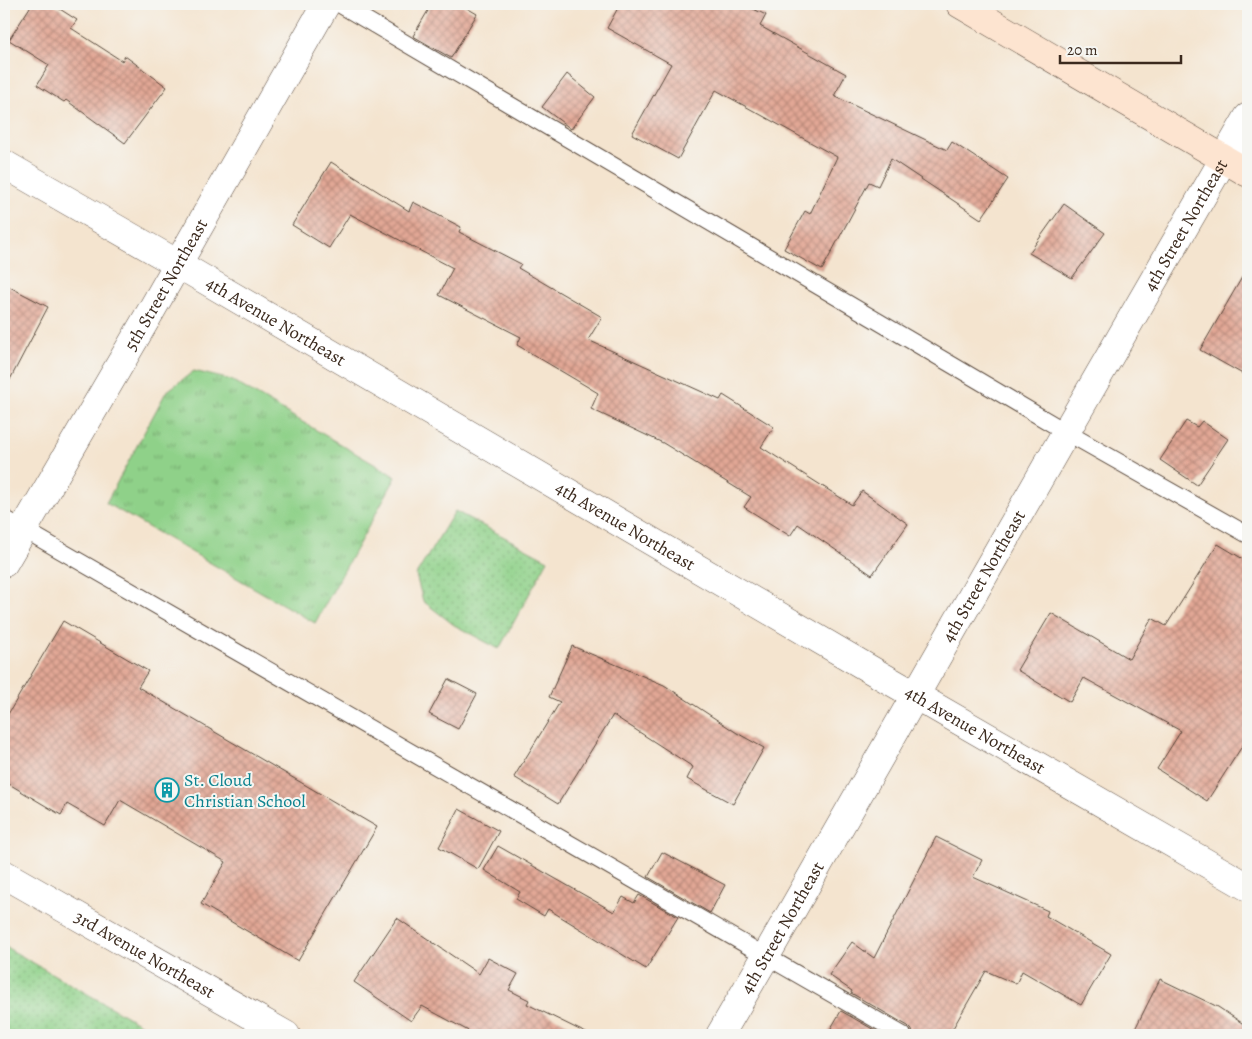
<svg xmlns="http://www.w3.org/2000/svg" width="1252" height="1039" font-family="Alegreya,serif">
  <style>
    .grass { fill: url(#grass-tufts); stroke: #657e54 }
    .park { fill: url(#park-dots); stroke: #657e54 }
    .building { fill: url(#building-cross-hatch) }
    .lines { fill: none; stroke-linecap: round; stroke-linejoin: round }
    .lane-casing { stroke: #574639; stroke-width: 18 }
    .street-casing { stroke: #574639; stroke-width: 29 }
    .secondary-casing { stroke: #574639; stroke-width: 29 }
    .lane { stroke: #fff; stroke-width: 16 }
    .street { stroke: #fff; stroke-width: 28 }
    .secondary { stroke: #fde4d0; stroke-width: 28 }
    .labels { text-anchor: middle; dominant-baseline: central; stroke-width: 4; stroke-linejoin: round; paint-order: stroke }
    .street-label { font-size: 18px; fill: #3b2a1e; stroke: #f6f6f2 }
    .culture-label { font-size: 18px; fill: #0d838f; stroke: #f6f6f2; text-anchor: start }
  </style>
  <defs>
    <pattern id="grass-tufts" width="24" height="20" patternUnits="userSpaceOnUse" patternTransform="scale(1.25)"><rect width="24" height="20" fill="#8fd189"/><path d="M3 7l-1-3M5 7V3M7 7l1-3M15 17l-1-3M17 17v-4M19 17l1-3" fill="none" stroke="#76aa6f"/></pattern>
    <pattern id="park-dots" width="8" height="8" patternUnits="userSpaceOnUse" patternTransform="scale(1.25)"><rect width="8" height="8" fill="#8fd189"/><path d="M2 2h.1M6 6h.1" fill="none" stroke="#76aa6f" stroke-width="1.8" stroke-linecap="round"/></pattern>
    <pattern id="building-cross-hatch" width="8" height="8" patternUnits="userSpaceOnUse" patternTransform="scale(1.25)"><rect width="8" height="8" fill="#e2a795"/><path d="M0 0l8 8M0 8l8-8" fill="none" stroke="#b88879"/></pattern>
  </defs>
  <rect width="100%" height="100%" fill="#f6f6f2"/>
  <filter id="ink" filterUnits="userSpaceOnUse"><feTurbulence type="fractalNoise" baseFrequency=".02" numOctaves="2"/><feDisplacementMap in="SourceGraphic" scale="10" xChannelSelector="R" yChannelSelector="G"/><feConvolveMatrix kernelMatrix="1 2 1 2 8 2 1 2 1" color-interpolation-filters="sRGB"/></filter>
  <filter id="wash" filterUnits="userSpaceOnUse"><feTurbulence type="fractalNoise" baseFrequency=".0096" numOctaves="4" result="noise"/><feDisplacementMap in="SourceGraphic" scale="20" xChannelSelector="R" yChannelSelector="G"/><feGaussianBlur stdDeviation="1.12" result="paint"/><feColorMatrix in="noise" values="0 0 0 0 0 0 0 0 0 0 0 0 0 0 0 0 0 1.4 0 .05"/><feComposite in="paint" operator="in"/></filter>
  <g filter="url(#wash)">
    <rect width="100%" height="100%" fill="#f4e4cf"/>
    <path class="grass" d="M194 371 231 380 396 477 315 623 106 503 166 392Z"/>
    <g class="park">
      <path d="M455 511 548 560 499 649 454 625 423 601 416 575Z"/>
      <path d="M4 946 159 1035H4Z"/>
    </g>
    <g id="blocks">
      <g class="building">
        <path d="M32 4H52L77 20 71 28 122 61 125 56 167 87 125 143 66 100 64 102 37 85 49 65 9 40Z"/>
        <path d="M432 4H460L477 14 451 58 413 36Z"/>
        <path d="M620 4H743L766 15 760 26 846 74 834 96 947 150 952 142 1008 179 981 219 891 159 878 186 869 182 822 270 784 249 805 211 810 214 837 157 716 90 678 159 632 134 671 64 607 28Z"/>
        <path d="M567 74 595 97 571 129 542 107Z"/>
        <path d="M331 162 409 211 413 202 461 227 459 232 521 264 518 268 602 317 588 340 720 400 723 395 774 427 761 447 852 505 862 491 908 524 872 575 798 524 790 536 744 507 751 497 663 443 591 409 598 393 517 345 521 337 439 295 453 268 350 214 329 248 292 225Z"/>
        <path d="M1064 204 1105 233 1072 278 1029 253Z"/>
        <path d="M1248 267V377L1200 350Z"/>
        <path d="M4 284 48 307 4 391Z"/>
        <path d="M1186 421 1197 427 1202 421 1228 439 1197 485 1160 460Z"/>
        <path d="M1218 544 1248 562V737L1207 801 1157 769 1181 731 1084 678 1070 702 1017 670 1051 613 1129 659 1152 618 1166 626Z"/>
        <path d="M63 621 148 671 138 687 377 827 298 961 201 904 226 862 120 800 105 826 67 804 61 815 4 781V721Z"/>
        <path d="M572 646 664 685 737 733 764 748 733 804 687 779 693 767 613 715 558 804 514 777 560 702 549 697Z"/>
        <path d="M448 679 477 694 458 729 429 714Z"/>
        <path d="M459 809 499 831 478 869 439 847Z"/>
        <path d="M936 837 982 860 973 877 1048 911 1046 916 1111 954 1081 1005 1022 971 1016 984 986 971 949 1035H913L912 1030 908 1026 851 993 852 991 829 975 852 942 874 958Z"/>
        <path d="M498 846 614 912 623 897 634 903 639 895 678 917 646 969 548 909 544 916 516 899 520 892 484 870Z"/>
        <path d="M662 852 725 885 710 913 648 877Z"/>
        <path d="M397 918 479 974 488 958 518 974 509 990 529 1000 527 1004 590 1035H476L422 1006 411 1021 354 982Z"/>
        <path d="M1160 979 1218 1007 1248 1027V1035H1132Z"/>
        <path d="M841 1011 883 1035H827Z"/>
      </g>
    </g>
  </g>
  <g filter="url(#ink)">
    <use href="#blocks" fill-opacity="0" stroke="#574639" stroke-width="1"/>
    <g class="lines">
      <g class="lane-casing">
        <g id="lane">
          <path d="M339 4 1066 432 1248 535"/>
          <path d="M4 518 903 1035"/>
        </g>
      </g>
      <g class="street-casing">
        <g id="street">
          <path id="s1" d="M4 164 178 264 873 671 1248 887"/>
          <path id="s2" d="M4 563 151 311 326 4"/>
          <path id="s3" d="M4 874 286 1035"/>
          <path id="s4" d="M720 1035 766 956 1066 432 1248 117"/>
        </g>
      </g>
      <g class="secondary-casing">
        <path id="secondary" d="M960 4 1248 173"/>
      </g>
      <use href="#lane" class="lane"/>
      <use href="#street" class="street"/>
      <use href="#secondary" class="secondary"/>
    </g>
  </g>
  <defs>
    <g id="building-ring" transform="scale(1.25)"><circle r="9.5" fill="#f6f6f2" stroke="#0f9aa8" stroke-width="1.5"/><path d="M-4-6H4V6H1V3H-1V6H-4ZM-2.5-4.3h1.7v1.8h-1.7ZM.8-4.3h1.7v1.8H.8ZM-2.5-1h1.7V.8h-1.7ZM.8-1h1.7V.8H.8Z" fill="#0f9aa8"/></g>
  </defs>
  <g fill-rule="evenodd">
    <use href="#building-ring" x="167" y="790"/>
  </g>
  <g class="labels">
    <g class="street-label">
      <text stroke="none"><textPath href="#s4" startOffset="934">4th Street Northeast</textPath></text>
      <text stroke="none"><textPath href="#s2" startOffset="322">5th Street Northeast</textPath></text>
      <text stroke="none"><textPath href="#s1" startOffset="314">4th Avenue Northeast</textPath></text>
      <text stroke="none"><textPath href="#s1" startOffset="719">4th Avenue Northeast</textPath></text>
      <text stroke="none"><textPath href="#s4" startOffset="529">4th Street Northeast</textPath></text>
      <text stroke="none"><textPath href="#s1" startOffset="1124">4th Avenue Northeast</textPath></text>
      <text stroke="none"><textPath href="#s4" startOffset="124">4th Street Northeast</textPath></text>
      <text stroke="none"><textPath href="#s3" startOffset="162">3rd Avenue Northeast</textPath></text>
    </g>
    <g class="culture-label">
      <text x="184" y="780">St. Cloud<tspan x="184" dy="21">Christian School</tspan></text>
    </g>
  </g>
  <rect width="1252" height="1039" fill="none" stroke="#f6f6f2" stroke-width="20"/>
  <path d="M1060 55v8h121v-8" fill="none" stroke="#3b2a1e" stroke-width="2.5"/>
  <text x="1067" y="55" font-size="15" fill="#3b2a1e" stroke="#f6f6f2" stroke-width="4" paint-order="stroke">20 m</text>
</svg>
